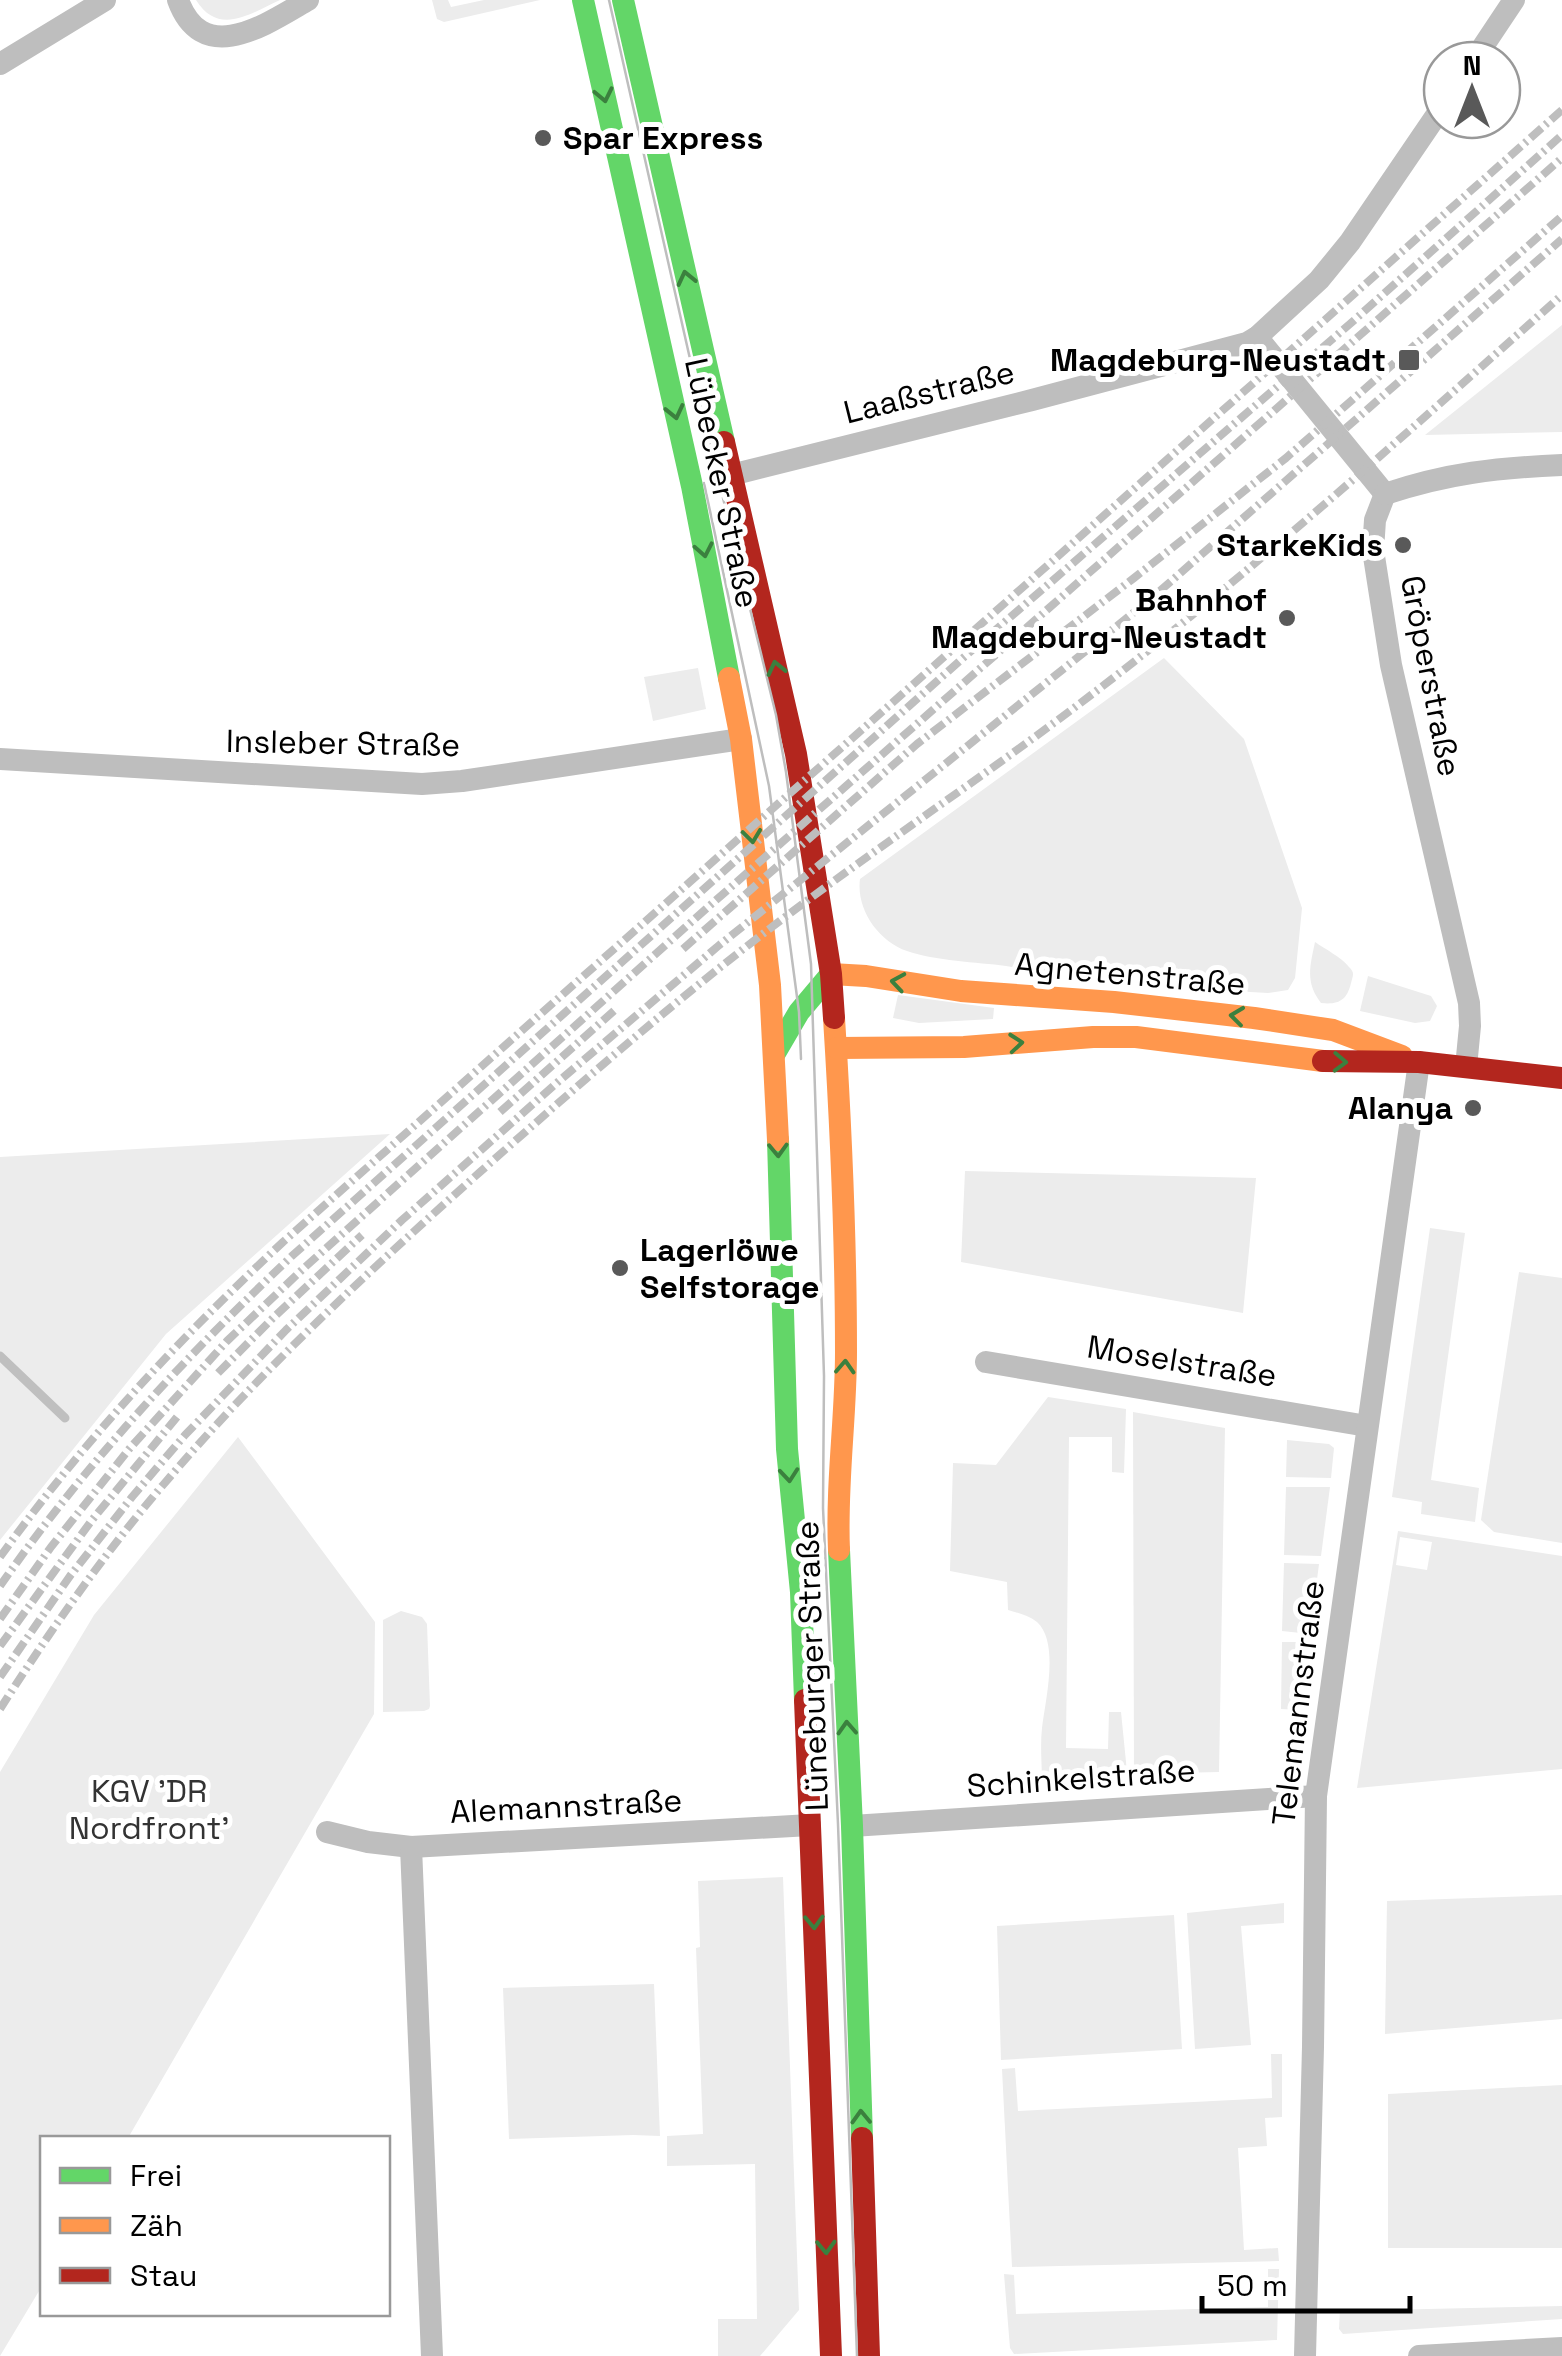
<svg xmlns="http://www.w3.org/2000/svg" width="1562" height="2356" font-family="'Space Grotesk',sans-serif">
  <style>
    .green { fill: #ececec; fill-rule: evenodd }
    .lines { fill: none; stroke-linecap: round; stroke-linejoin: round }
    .stream { stroke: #bfbfbf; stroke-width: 9 }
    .street { stroke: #bebebe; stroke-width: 22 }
    .fast { stroke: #63d668; stroke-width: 22 }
    .slow { stroke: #ff974d; stroke-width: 22 }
    .jam { stroke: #b3261e; stroke-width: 22 }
    .tram { stroke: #bebebe; stroke-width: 2.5 }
    .rail { stroke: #bebebe; stroke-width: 8; stroke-dasharray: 15 5 2.5 5; stroke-linecap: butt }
    .oneway { stroke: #3b803e }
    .poi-dot { fill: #595959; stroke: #fff; stroke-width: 4 }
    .labels { text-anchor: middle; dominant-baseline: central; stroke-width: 10; stroke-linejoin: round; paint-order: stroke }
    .poi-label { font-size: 32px; font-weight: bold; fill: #000; stroke: #fff; text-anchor: end }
    .street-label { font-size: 32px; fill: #000; stroke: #fff }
    .park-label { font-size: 32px; fill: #333; stroke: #fff }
  </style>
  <rect width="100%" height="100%" fill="#fff"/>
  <g class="green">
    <path d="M196 0H280C251 13 219 37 196 0Z"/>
    <path d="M432 0H448L451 7 484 0H540L444 22 437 19Z"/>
    <path d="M1562 325V432L1425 435Z"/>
    <path d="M1164 658 1244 739 1302 908 1295 978 1288 990 1268 993C1222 990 1175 988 1129 983 1088 978 1047 972 1006 966 977 962 935 961 907 951 878 941 856 909 860 879Z"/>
    <path d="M698 668 706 709 653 721 644 677Z"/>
    <path d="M1315 942C1325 949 1341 957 1349 967 1355 973 1353 975 1351 983 1347 1000 1339 1005 1321 1003 1305 982 1310 966 1315 942Z"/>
    <path d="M1368 976 1431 996 1437 1006 1430 1021 1415 1023 1360 1011Z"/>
    <path d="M898 995 994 1008 993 1019 919 1023 893 1018Z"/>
    <path d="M390 1134 166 1334 0 1540V1157Z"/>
    <path d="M965 1171 1256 1178 1243 1313 961 1262Z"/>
    <path d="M1430 1228 1465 1233 1431 1480 1479 1488 1475 1522 1421 1514 1422 1502 1392 1497Z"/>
    <path d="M1519 1272 1562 1278V1543L1494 1532 1481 1520Z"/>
    <path d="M1048 1397 1126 1409 1124 1473 1112 1472V1437H1069L1066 1748 1108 1749 1109 1712H1121L1127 1772 1121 1780 1042 1783C1042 1765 1040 1746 1042 1728 1045 1701 1060 1643 1037 1622 1028 1615 1018 1613 1008 1610L1007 1582 950 1571 953 1463 996 1465Z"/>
    <path d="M1133 1412 1225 1428 1219 1772 1134 1774Z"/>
    <path d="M238 1437 375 1622 374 1714 128 2138H42V2286L0 2356V1772L94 1615Z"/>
    <path d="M1287 1440 1329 1444 1334 1448 1331 1478 1286 1477Z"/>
    <path d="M1286 1487H1330L1321 1556 1284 1555Z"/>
    <path d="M1398 1531 1562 1556V1769L1357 1788ZM1400 1537 1432 1542 1427 1570 1396 1565Z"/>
    <path d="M1284 1563 1319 1564 1310 1634 1282 1631Z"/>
    <path d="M401 1611 422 1617 427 1624 430 1706 429 1709 424 1711 383 1712V1620Z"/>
    <path d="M1282 1642H1308L1300 1710 1281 1709Z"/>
    <path d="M783 1877 799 2310 760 2356H718V2319H757L755 2164 667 2166V2136L703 2134 696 1948 700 1947 698 1881Z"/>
    <path d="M1562 1895V2019L1385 2034 1387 1901Z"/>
    <path d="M1284 1903V1923L1241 1926 1251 2045 1195 2049 1187 1913Z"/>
    <path d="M1174 1915 1182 2049 1001 2060 997 1926Z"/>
    <path d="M654 1984 660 2136 633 2135 509 2139 503 1988Z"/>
    <path d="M1271 2054H1282V2117L1265 2118 1267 2146 1238 2148 1244 2250 1278 2248 1279 2261 1012 2267 1002 2069 1015 2068 1018 2111 1272 2098Z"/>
    <path d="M1562 2085V2248H1388V2094Z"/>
    <path d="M1268 2269H1279L1277 2340 1014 2354 1010 2348 1004 2274 1014 2275 1016 2314 1268 2307Z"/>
    <path d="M1562 2306V2319L1343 2334 1339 2329 1340 2311Z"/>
  </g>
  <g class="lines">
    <path class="stream" d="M0 1356 65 1418"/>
    <g class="street">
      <path d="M178 0C203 69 268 23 308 0"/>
      <path d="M1474 60 1514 0"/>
      <path d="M0 64 105 0"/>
      <path d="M1257 337 1385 494"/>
      <path d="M731 475 1032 400 1247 343 1257 337 1319 280 1350 242 1442 107"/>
      <path d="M1385 494 1375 520 1373 550 1391 665 1469 1003 1470 1026 1466 1067"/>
      <path d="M1385 494C1448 473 1496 468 1562 465"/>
      <path d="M0 759 422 784 462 781 741 739"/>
      <path d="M986 1362 1367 1426"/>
      <path d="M852 1826 1316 1796"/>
      <path d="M327 1832 368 1842 411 1847 810 1825"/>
      <path d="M411 1847 432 2356"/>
      <path d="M1305 2356 1313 2047 1316 1796 1419 1062"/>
      <path d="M1419 2356 1562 2348"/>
    </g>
    <g class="fast">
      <path d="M583 0 692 486 729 678"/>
      <path d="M623 0 724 442"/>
      <path d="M775 1053 799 1012 831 974"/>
      <path d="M778 1140 787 1449 801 1592 805 1700"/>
      <path d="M839 1550 852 1826 862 2138"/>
    </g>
    <g class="slow">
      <path d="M729 678 741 739 770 985 778 1140"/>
      <path d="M831 974 866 976 961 991 1114 1002 1254 1018 1333 1030 1402 1056"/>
      <path d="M834 1018C841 1129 846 1241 846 1352 846 1418 836 1484 839 1550"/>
      <path d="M837 1048 964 1047 1093 1037H1136L1323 1061"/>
    </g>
    <g class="jam">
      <path d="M724 442 796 754 831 974 834 1018"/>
      <path d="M1323 1061 1419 1062 1562 1078"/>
      <path d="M805 1700 831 2356"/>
      <path d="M862 2138 869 2356"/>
    </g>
    <g class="tram">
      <path d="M609 0 702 412 776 715 786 772 811 964 824 1376 823 1508 838 1824 857 2356"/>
      <path d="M704 483 769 786 799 1012 801 1059"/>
    </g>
    <g class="rail">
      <path d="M683 949 917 744 1134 578 1286 458 1562 216"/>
      <path d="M500 1112 616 1009"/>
      <path d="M218 1373 274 1317 362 1235"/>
      <path d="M0 1557C85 1439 177 1341 283 1242L1562 110"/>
      <path d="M0 1586C85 1464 185 1357 293 1255L963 658 1351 323 1562 135"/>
      <path d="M0 1619 51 1547 130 1448 227 1341 304 1268 707 908 1562 158"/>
      <path d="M0 1646 92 1520 177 1417"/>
      <path d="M0 1677 70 1576 132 1497 185 1435 286 1330 402 1220 559 1081 717 947 1153 597 1562 239"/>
      <path d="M0 1709C50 1631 103 1555 163 1485 259 1372 369 1271 480 1172 560 1101 640 1031 723 965 851 863 989 775 1117 675 1271 555 1416 425 1562 295"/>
    </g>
  </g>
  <defs><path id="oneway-chevron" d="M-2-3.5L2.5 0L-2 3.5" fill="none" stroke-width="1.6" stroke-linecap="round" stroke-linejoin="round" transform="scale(2.5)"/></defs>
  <g class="oneway">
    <use href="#oneway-chevron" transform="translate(604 95) rotate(78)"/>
    <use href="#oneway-chevron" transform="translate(686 278) rotate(-103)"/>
    <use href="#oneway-chevron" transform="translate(675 412) rotate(77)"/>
    <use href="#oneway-chevron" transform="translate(704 550) rotate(79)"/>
    <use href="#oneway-chevron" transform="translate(776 668) rotate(-103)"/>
    <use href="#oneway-chevron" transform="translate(752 836) rotate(83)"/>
    <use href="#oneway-chevron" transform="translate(898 982) rotate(-171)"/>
    <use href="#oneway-chevron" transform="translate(1237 1016) rotate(-173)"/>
    <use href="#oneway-chevron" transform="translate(1016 1043) rotate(-5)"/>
    <use href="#oneway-chevron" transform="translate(1340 1062) rotate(2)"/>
    <use href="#oneway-chevron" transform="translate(778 1150) rotate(88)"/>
    <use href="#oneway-chevron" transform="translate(845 1367) rotate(-87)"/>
    <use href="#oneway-chevron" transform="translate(789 1475) rotate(85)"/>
    <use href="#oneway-chevron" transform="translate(847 1728) rotate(-93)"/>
    <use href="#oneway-chevron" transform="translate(814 1922) rotate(88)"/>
    <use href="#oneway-chevron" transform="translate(861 2117) rotate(-92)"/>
    <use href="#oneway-chevron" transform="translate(826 2247) rotate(88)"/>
  </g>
  <g class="poi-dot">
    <circle cx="543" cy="138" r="10"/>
    <rect x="1397" y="348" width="24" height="24" rx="5"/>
    <circle cx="1403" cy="545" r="10"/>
    <circle cx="1287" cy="618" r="10"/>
    <circle cx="1473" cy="1108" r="10"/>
    <circle cx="620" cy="1268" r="10"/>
  </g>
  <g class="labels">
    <g class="poi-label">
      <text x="563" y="138" text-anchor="start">Spar Express</text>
      <text x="1386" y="360">Magdeburg-Neustadt</text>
      <text x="1383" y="545">StarkeKids</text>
      <text x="1267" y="600">Bahnhof<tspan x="1267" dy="37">Magdeburg-Neustadt</tspan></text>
      <text x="1453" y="1108">Alanya</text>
      <text x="640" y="1250" text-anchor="start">Lagerlöwe<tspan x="640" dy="37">Selfstorage</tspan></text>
    </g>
    <g class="street-label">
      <text transform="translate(929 392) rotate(-14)">Laaßstraße</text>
      <text transform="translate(722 483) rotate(78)">Lübecker Straße</text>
      <text transform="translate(1431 676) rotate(79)">Gröperstraße</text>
      <text transform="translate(343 743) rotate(1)">Insleber Straße</text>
      <text transform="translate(1130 974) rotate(5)">Agnetenstraße</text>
      <text transform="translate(1182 1361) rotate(9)">Moselstraße</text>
      <text transform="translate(812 1666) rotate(-92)">Lüneburger Straße</text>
      <text transform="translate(1298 1703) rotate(-83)">Telemannstraße</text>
      <text transform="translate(1081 1778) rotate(-4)">Schinkelstraße</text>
      <text transform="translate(566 1806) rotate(-3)">Alemannstraße</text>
    </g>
    <g class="park-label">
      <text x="149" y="1791">KGV 'DR<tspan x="149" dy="37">Nordfront'</tspan></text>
    </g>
  </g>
  <rect x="40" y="2136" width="350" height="180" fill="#ffffff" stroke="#999999" stroke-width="2.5"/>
  <rect x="60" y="2168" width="50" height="15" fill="#63d668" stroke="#999999" stroke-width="2.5"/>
  <text x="130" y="2186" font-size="30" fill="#000000">Frei</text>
  <rect x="60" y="2218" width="50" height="15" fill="#ff974d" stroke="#999999" stroke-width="2.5"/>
  <text x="130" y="2236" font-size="30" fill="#000000">Zäh</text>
  <rect x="60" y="2268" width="50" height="15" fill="#b3261e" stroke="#999999" stroke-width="2.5"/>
  <text x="130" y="2286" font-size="30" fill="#000000">Stau</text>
  <g transform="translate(1472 90)"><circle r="48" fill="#ffffff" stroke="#999999" stroke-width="2.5"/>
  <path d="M0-8L18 38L0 25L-18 38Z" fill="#595959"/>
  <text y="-15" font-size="28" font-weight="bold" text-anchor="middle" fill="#000000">N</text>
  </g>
  <path d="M1202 2296v15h208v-15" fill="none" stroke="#000000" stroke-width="5"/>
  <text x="1217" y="2296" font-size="30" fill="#000000" stroke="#ffffff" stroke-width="8" paint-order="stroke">50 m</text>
</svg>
